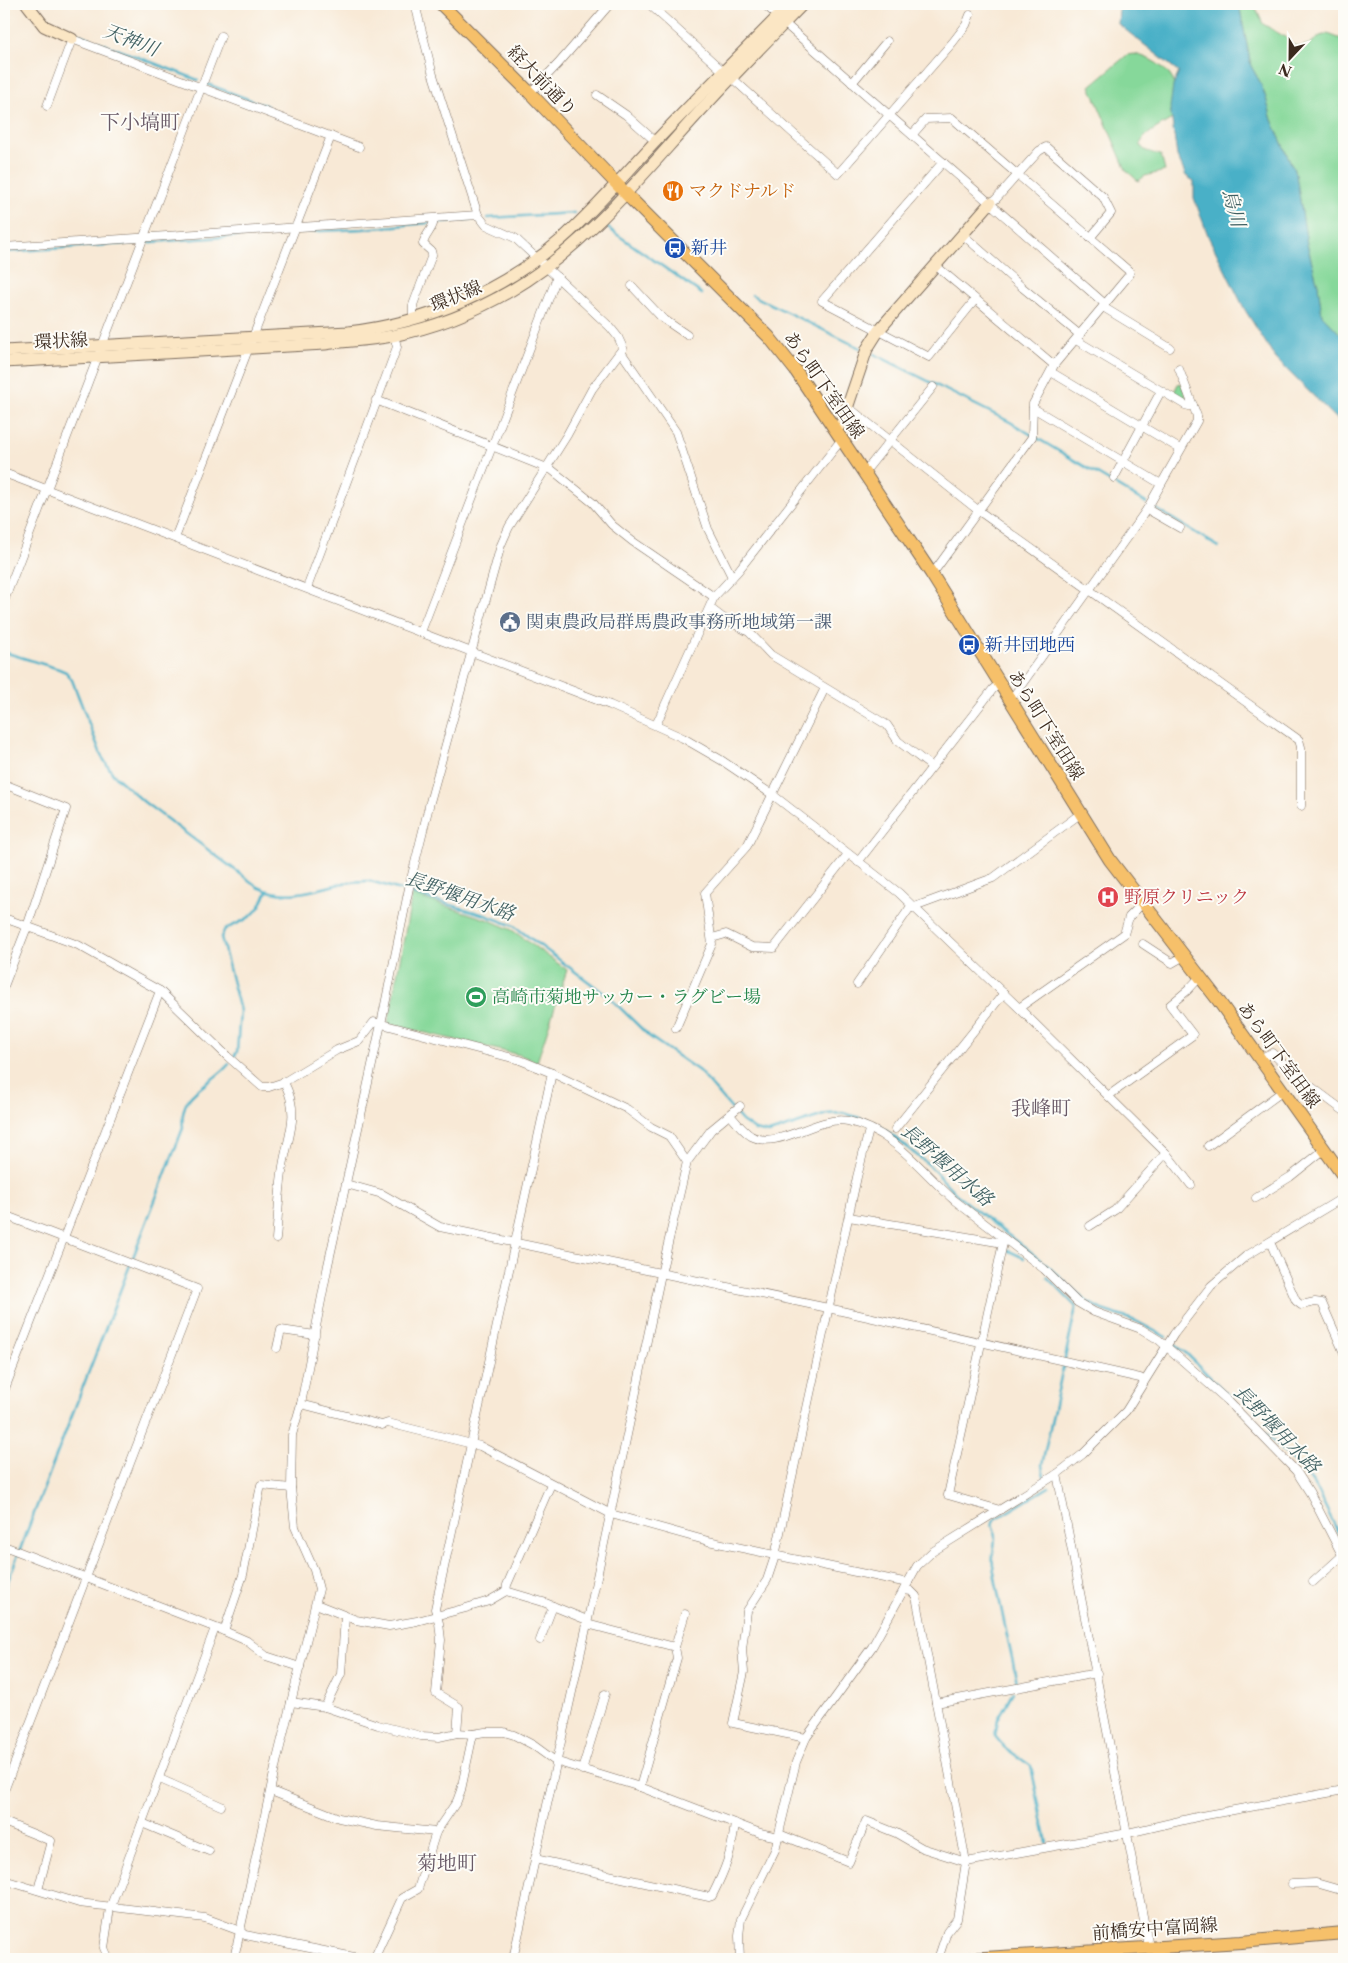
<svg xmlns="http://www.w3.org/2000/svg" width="1348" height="1963" font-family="'Libre Caslon Text','Noto Serif JP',serif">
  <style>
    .green { fill: #86d89a; stroke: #60815c }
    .water { fill: #48b0c7; stroke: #426d72 }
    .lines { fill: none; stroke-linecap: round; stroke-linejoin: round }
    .stream { stroke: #48b0c7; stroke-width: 2.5 }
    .street-casing { stroke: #7d6d5e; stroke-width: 9 }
    .secondary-casing { stroke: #7d6d5e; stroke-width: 13 }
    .primary-casing { stroke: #7d6d5e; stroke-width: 14 }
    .street { stroke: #fff; stroke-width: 8 }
    .secondary { stroke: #fbe6c4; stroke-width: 11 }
    .primary { stroke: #f6c06b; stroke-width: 12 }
    .labels { text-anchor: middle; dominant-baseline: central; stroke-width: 4; stroke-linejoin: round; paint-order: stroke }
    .street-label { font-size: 18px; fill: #3b2a1e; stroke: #fdfcf7 }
    .food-label { font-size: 18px; fill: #c56008; stroke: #fdfcf7; text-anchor: start }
    .transit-label { font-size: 18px; fill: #164399; stroke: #fdfcf7; text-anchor: start }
    .service-label { font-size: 18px; fill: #4e5e75; stroke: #fdfcf7; text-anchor: start }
    .health-label { font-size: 18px; fill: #be3a42; stroke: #fdfcf7; text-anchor: start }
    .leisure-label { font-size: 18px; fill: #27864d; stroke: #fdfcf7; text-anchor: start }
    .water-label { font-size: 19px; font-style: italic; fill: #406062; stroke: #fdfcf7 }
    .quarter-label { font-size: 20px; fill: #685966; stroke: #fdfcf7 }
  </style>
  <rect width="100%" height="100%" fill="#fdfcf7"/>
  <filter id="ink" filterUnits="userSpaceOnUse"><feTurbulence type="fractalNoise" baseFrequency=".02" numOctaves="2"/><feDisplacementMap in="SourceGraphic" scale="10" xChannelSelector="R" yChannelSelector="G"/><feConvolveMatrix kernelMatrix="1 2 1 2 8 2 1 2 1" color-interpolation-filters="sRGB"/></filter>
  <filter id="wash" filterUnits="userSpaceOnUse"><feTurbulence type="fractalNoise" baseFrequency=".0096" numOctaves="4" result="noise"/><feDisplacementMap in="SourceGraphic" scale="20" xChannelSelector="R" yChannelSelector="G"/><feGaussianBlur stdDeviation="1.12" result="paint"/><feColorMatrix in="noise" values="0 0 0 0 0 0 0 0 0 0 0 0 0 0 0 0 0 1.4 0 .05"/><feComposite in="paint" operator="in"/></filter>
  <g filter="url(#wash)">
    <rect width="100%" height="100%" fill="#f8e9d6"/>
    <g class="green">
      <path d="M1239 4H1254L1263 24 1285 37 1293 45 1300 47 1310 44 1320 36 1328 34 1344 40V338L1322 315 1318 285 1307 244 1296 175 1272 120 1266 98 1260 82 1251 66Z"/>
      <path d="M1134 54C1149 57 1165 66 1173 80L1176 113 1175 117C1158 128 1116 147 1161 155L1165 171 1145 176 1138 181 1126 170 1090 86 1127 55Z"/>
      <path d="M1181 383 1187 398 1185 401 1174 395V392L1178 384Z"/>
      <path d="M412 895 489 920 512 930 567 970 537 1062 520 1055 388 1024Z"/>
    </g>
    <path class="water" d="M1112 4H1239L1251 66 1260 82 1266 98 1272 120 1296 175 1307 244 1318 285 1322 315 1344 338V426L1276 359 1245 310 1209 238 1194 198V181L1186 176 1177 156 1170 107 1173 86 1179 72 1118 24 1119 9Z"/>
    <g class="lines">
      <g class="stream">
        <path d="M37 8 49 23 198 80"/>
        <path d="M207 84 267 106"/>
        <path d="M488 218 574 213"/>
        <path d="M605 226 702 294"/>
        <path d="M300 232 363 229 471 219"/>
        <path d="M4 252 286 233"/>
        <path d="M752 295 860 348"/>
        <path d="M874 354 1010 422 1146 503"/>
        <path d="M1153 507 1219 547"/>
        <path d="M4 652 59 669 66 672 72 680 102 757 113 774 144 802 258 887C298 906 330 879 370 881L485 915 514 926 609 997 650 1037 699 1071 742 1121 755 1130 769 1133 827 1114 843 1113 857 1117 881 1127 928 1164 959 1197 1043 1262 1086 1301 1102 1310 1136 1321 1166 1337"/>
        <path d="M233 1058 237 1052 240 1011 221 937 225 929C248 919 258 916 267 891"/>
        <path d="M1007 1250 1024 1258"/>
        <path d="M1175 1345 1186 1353 1307 1475 1315 1486 1344 1544"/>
        <path d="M1044 1478 1042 1465 1076 1307 1047 1277"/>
        <path d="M4 1591 183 1128C178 1090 210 1087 229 1064"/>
        <path d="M1017 1683C1010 1644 999 1605 993 1565 991 1550 999 1540 992 1524L994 1520 1049 1487"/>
        <path d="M1013 1692 998 1719 995 1736 1004 1747 1031 1766 1047 1843"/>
      </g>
    </g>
  </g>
  <g filter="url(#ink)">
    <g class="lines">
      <g class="street-casing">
        <g id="street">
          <path d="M649 4 724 72"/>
          <path d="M764 4 778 16"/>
          <path d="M784 23 1105 304"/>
          <path d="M732 78 838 174 953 42 966 25 970 15"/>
          <path d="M852 83 887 41"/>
          <path d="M530 93 558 64 610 4"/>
          <path d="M597 95 626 115 655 141"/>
          <path d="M47 106 72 39 359 147"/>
          <path d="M912 135 926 119 952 118 1129 271 1130 274 1054 365 1033 404 1032 437 936 569 931 573"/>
          <path d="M943 162 822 301 929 357 975 300"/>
          <path d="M990 203 996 199 1039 151 1046 147 1103 197 1111 213 1090 238"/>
          <path d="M962 234 1023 288 1080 335"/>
          <path d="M4 247 478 215"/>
          <path d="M935 265 1054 365"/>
          <path d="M632 286 662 318 687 335"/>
          <path d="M1103 307 1170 348"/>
          <path d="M413 320V305L432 255 431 251 423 244C425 234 434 229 434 219"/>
          <path d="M1076 340 1185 405 1189 406 1193 405"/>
          <path d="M621 352 676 432 708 529 732 577"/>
          <path d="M1051 372 1180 449"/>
          <path d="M376 400 552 470 593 503 612 525 632 541 714 597"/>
          <path d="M847 408 853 411 979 511 1299 740 1301 747V806"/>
          <path d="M1033 408 1161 484"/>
          <path d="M863 472 868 468 933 387"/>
          <path d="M4 473 610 705 683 738 721 760 773 795 899 893 1019 1008 1166 1153 1191 1185"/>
          <path d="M1114 478 1161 391"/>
          <path d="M1147 509 1180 528"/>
          <path d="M175 538 331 136"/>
          <path d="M307 588 397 347 394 335"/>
          <path d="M4 601 221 36"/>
          <path d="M710 608 723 618 749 632 771 655 887 725 898 741 932 767"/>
          <path d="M421 632 557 277"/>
          <path d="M1009 698 1015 694 1147 509 1197 421V416L1179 369"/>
          <path d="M656 725 714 597 738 571 842 439"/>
          <path d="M4 784 66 809 27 927 4 986"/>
          <path d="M858 862 993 689 999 684"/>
          <path d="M4 918 78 945 160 991 227 1056 262 1087H269L284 1082 337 1050 359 1041 374 1022 520 1060 552 1073 627 1109 651 1127 669 1136 687 1162"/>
          <path d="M712 938 726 934 752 947 774 948 848 854"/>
          <path d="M1143 944 1172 963 1184 956"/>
          <path d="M857 984 909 909 993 878 1080 814"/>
          <path d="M1019 1008 1124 934 1129 917 1143 903"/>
          <path d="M676 1028 712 944 705 893 747 846 825 688"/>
          <path d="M1261 1058 1272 1053 1297 1076 1344 1111"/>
          <path d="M1108 1096 1193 1035 1170 1005 1188 990 1200 977"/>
          <path d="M730 1115C736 1122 743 1131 751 1136 779 1151 816 1115 848 1121 894 1131 921 1171 954 1200L1044 1269 1077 1302 1094 1312 1141 1329 1159 1340 1228 1401 1296 1471 1310 1493 1342 1555"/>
          <path d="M895 1129 1004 993"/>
          <path d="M1208 1146 1283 1091"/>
          <path d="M346 1184 382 1194 440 1227 828 1308 1140 1378 1144 1380"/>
          <path d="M1256 1198 1290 1177 1325 1149"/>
          <path d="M4 1215 197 1289 4 1791"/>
          <path d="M849 1217 1003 1243"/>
          <path d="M1090 1226 1115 1210 1166 1153"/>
          <path d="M276 1239C278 1217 279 1195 282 1173 286 1138 302 1117 284 1082"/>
          <path d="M1270 1242 1296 1301 1301 1305 1315 1302 1322 1303 1344 1353"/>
          <path d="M277 1348 281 1330 315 1335"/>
          <path d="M4 1391 160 991"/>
          <path d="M301 1404 382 1425 388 1423 480 1446 611 1514 708 1541 908 1583"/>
          <path d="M1057 1474 1149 1947"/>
          <path d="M1000 1510 948 1495 1003 1243 1005 1239"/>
          <path d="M4 1546 224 1631 247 1641 266 1656 300 1667"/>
          <path d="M1313 1582 1344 1554"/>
          <path d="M904 1590 911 1591 916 1596 966 1862 957 1919 947 1932 938 1959"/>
          <path d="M506 1591 507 1585 551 1484"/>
          <path d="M316 1604 356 1620 389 1626 417 1621 466 1608 489 1601 506 1591 543 1602 587 1620"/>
          <path d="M587 1624 675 1647 685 1614"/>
          <path d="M224 1631 243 1575 261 1485 291 1488"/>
          <path d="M540 1640 553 1606"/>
          <path d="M291 1702 325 1707 378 1725 421 1736 439 1737 457 1733 473 1734 485 1732H504L514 1735 533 1745 555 1761 640 1787 760 1833 778 1837"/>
          <path d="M936 1703 1097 1673"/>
          <path d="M325 1707 341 1674 345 1617"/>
          <path d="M457 1733 459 1707 436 1693 441 1640 439 1623 435 1609 552 1073"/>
          <path d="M806 1738 733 1723 744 1672 742 1649 747 1611 767 1580 775 1556 857 1177 869 1130"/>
          <path d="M582 1770 605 1694"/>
          <path d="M160 1779 221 1806"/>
          <path d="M640 1787 677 1658 675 1647"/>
          <path d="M271 1791 339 1818 377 1826 436 1832"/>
          <path d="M4 1822 51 1841 38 1890"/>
          <path d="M142 1823 209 1851"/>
          <path d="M779 1834 849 1862 866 1821 896 1833 922 1848 966 1862 1128 1833 1201 1816 1344 1790"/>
          <path d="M535 1859 709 1897 712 1896C725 1870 732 1853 735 1823"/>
          <path d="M4 1880 79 1903 205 1918 240 1931 245 1935 364 1959"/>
          <path d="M1292 1884 1316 1883 1344 1891"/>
          <path d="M109 1959 104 1948 110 1908 215 1628"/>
          <path d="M234 1959 277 1759 319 1589 314 1570 295 1527 291 1488 292 1435 301 1404 328 1265 381 1024 410 883 430 802 501 545 509 527 567 435 592 389 623 348 618 337 610 327 515 238 486 225 478 215 433 75 415 4"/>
          <path d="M374 1959 402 1898 418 1889 436 1832 457 1801 461 1790 473 1734"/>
          <path d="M513 1959 587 1624 661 1274 687 1162 711 1130 740 1106"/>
          <path d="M740 1959 739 1936 741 1919 775 1850 796 1762 806 1738 872 1647 917 1566 932 1552 1057 1474 1083 1454 1126 1411 1174 1334 1211 1286 1246 1256 1344 1197"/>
          <path d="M1154 1959 1162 1946"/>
        </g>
      </g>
      <g class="secondary-casing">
        <g id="secondary">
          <path d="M27 4 44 26 72 39"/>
          <path d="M4 351 348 332C427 323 503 291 563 238 596 208 625 174 655 142 699 95 746 50 790 4"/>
          <path d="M4 362 325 344C347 341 370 340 392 336 433 328 476 311 512 290 588 245 644 172 703 108 736 72 770 38 803 4"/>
          <path d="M836 429 842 423 867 349 879 330 990 203"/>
        </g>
      </g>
      <g class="primary-casing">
        <g id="primary">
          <path d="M441 4 530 93 632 200 769 337 796 371 931 573 1110 860 1218 1000 1344 1177"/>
          <path d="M969 1959 1241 1942 1344 1933"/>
        </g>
      </g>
      <use href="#street" class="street"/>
      <use href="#secondary" class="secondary"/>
      <use href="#primary" class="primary"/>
    </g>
  </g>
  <defs>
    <g id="restaurant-disc" transform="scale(1.125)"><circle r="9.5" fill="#e8710a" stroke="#fdfcf7"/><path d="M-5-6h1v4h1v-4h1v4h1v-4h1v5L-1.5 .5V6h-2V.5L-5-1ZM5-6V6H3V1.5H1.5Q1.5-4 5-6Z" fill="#fff"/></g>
    <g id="bus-disc" transform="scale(1.125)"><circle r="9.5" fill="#1a4fb4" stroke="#fdfcf7"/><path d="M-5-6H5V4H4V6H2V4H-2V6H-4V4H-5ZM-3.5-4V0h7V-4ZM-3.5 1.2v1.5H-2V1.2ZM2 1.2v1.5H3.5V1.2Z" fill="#fff"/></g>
    <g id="civic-disc" transform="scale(1.125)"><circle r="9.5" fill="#5c6f8a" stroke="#fdfcf7"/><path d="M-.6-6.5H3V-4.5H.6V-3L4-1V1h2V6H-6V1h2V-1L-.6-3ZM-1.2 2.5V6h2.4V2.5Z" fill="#fff"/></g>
    <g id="hospital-disc" transform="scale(1.125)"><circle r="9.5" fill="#e0444e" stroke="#fdfcf7"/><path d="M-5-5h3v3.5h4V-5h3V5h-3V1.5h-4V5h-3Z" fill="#fff"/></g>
    <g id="stadium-disc" transform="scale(1.125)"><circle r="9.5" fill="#2e9e5b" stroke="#fdfcf7"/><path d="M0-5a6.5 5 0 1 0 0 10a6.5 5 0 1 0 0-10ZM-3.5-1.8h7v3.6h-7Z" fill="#fff"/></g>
  </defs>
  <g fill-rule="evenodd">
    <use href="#restaurant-disc" x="673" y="191"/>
    <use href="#bus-disc" x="675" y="248"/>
    <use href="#civic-disc" x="510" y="622"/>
    <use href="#bus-disc" x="969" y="645"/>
    <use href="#hospital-disc" x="1108" y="897"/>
    <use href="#stadium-disc" x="476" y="997"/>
  </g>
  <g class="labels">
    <g class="street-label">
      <text transform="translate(542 81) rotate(46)">経大前通り</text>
      <text transform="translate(456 296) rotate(-22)">環状線</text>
      <text transform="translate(61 341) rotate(-3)">環状線</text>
      <text transform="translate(824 385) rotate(55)">あら町下室田線</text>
      <text transform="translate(1046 725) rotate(58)">あら町下室田線</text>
      <text transform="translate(1279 1055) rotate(54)">あら町下室田線</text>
      <text transform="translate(1155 1929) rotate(-4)">前橋安中富岡線</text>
    </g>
    <g class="food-label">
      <text x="689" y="191">マクドナルド</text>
    </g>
    <g class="transit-label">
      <text x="691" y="248">新井</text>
      <text x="985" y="645">新井団地西</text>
    </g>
    <g class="service-label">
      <text x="526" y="622">関東農政局群馬農政事務所地域第一課</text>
    </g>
    <g class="health-label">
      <text x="1124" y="897">野原クリニック</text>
    </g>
    <g class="leisure-label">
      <text x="492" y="997">高崎市菊地サッカー・ラグビー場</text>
    </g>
    <g class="water-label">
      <text transform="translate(131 40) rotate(21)">天神川</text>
      <text transform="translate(1234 208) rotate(75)">烏川</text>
      <text transform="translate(460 896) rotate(19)">長野堰用水路</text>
      <text transform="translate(947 1165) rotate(41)">長野堰用水路</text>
      <text transform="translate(1277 1429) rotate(46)">長野堰用水路</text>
    </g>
    <g class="quarter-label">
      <text x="140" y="122">下小塙町</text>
      <text x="1041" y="1108">我峰町</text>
      <text x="447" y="1863">菊地町</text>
    </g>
  </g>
  <rect width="1348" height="1963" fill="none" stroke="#fdfcf7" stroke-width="20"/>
  <g transform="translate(1290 58) rotate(202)" stroke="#fdfcf7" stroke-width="4" paint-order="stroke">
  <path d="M0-4L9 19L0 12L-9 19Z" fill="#3b2a1e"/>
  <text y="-8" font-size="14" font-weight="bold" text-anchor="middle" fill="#3b2a1e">N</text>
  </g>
</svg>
